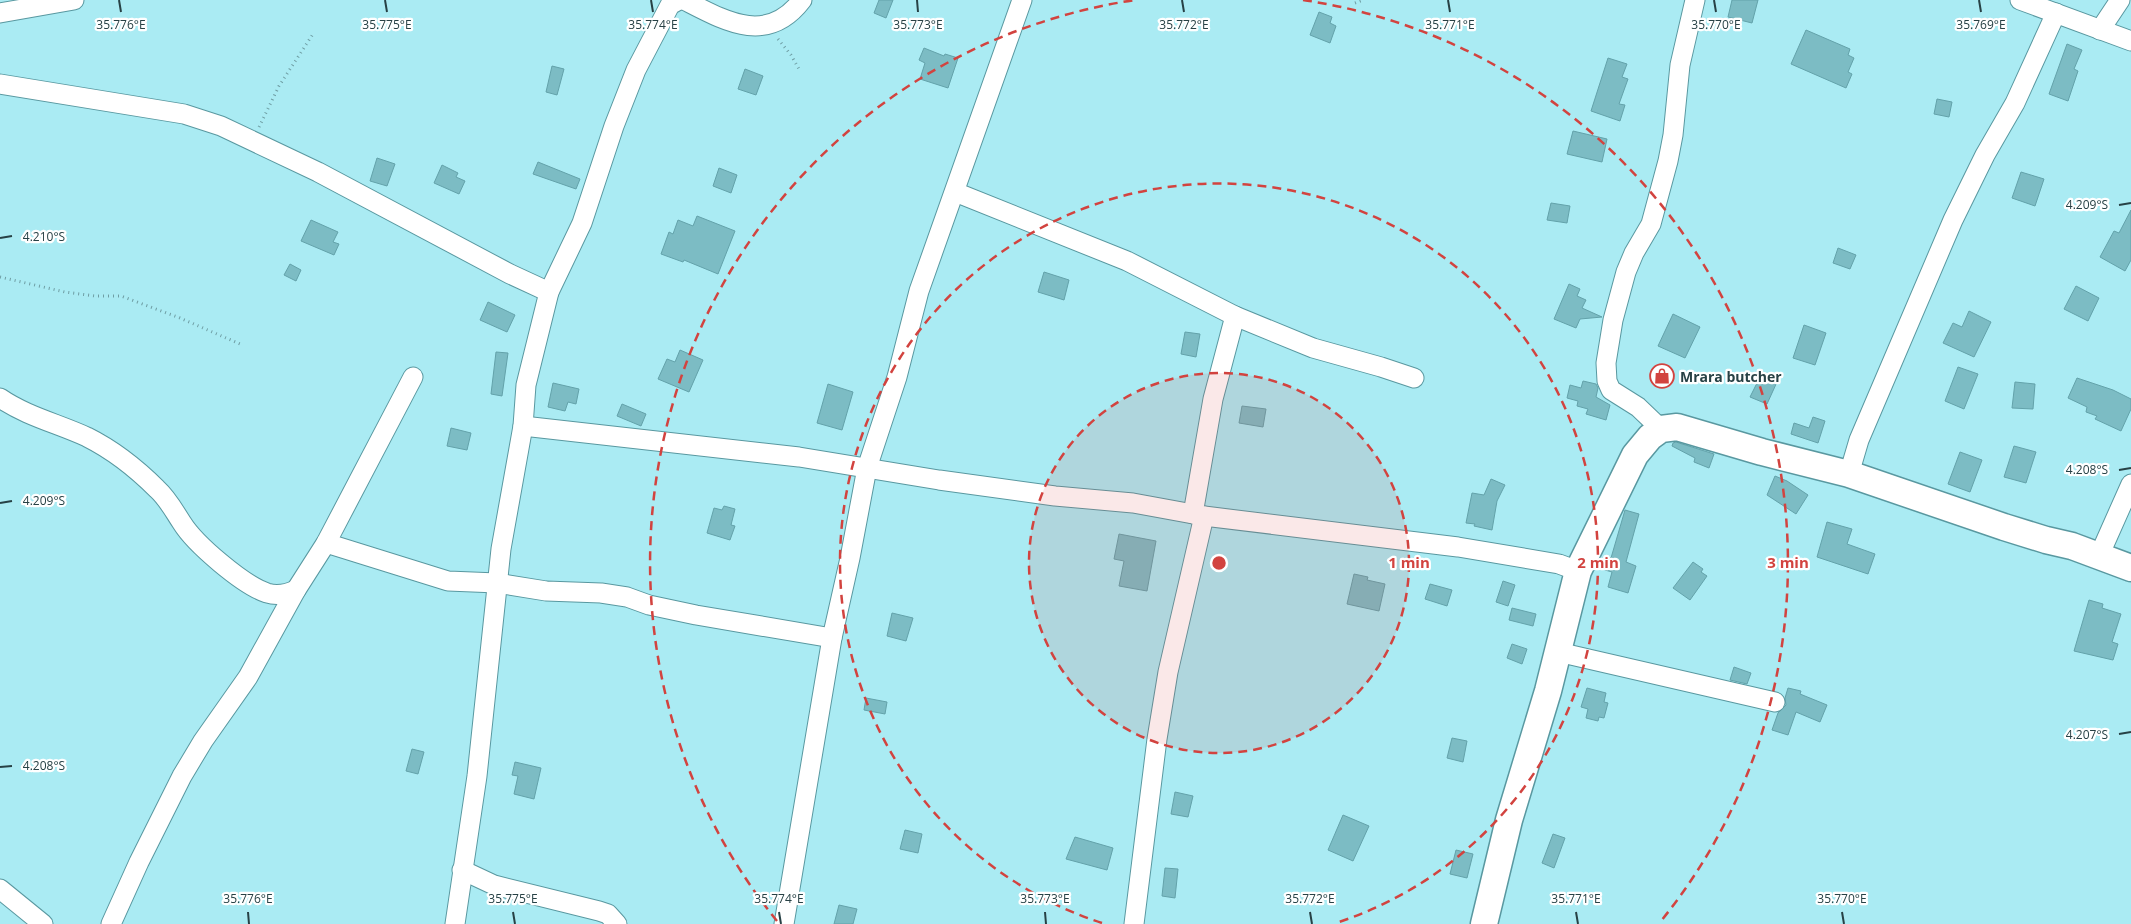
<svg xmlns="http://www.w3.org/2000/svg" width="2131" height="924" font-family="'Open Sans',sans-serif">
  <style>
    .building { fill: #7cbcc4; stroke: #63a2aa }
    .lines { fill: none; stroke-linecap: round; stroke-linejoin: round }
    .street-casing { stroke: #5998a0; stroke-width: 21 }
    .secondary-casing { stroke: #5998a0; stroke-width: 29 }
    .path { stroke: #6f9ea4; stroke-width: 3; stroke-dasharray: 1 4; stroke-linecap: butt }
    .street { stroke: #fff; stroke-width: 19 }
    .secondary { stroke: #fff; stroke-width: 26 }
    .ticks { fill: none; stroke: #274145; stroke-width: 2 }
    .ring { fill: none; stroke: #d2433f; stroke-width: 2.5; stroke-dasharray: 9 6 }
    .labels { text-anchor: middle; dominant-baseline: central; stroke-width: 4.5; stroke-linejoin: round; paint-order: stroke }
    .poi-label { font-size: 14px; font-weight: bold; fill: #274145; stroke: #fff; text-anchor: start }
    .ticks-label { font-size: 12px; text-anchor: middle; fill: #274145; stroke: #fff; stroke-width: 4.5; stroke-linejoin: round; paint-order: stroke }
    .centre { fill: #d2433f; stroke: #fff; stroke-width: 2.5 }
    .ring-label { font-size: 15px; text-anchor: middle; font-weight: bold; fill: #d2433f; stroke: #fff; stroke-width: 4.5; stroke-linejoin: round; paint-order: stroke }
  </style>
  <rect width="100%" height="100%" fill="#aaebf3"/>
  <g class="building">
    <path d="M879 0H893L886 18 874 13Z"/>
    <path d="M1732 0H1758L1752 23 1728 17Z"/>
    <path d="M1319 12 1332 17 1330 23 1336 26 1330 43 1310 35Z"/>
    <path d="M1806 30 1850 49 1848 55 1854 58 1848 72 1852 74 1846 88 1791 64Z"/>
    <path d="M2067 44 2082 50 2074 69 2078 71 2068 101 2049 94Z"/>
    <path d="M924 48 944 56 945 54 958 58 948 88 920 79 925 63 919 60Z"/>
    <path d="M1608 58 1627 64 1622 77 1628 79 1619 104 1625 105 1620 121 1591 111Z"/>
    <path d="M552 66 564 69 557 95 546 92Z"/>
    <path d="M745 69 763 76 756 95 738 89Z"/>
    <path d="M1937 99 1952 102 1949 117 1934 114Z"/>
    <path d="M1573 131 1607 139 1602 162 1567 154Z"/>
    <path d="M377 158 395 164 387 186 370 181Z"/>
    <path d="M538 162 580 179 576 189 533 174Z"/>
    <path d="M442 165 458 173 456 177 465 181 459 194 434 183Z"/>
    <path d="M719 168 737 175 731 193 713 186Z"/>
    <path d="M2021 172 2044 179 2035 206 2012 198Z"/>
    <path d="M1551 203 1570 206 1567 223 1547 220Z"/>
    <path d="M2131 210V260L2125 271 2100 257 2114 231 2119 233Z"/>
    <path d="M697 216 735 231 718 274 684 260 683 262 661 254 669 232 673 234 678 220 693 226Z"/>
    <path d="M311 220 338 232 333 242 339 244 334 255 301 241Z"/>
    <path d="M1838 248 1856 255 1850 269 1833 263Z"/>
    <path d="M290 264 301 270 296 281 284 275Z"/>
    <path d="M1044 272 1069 280 1064 300 1038 292Z"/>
    <path d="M1569 284 1580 289 1577 296 1586 300 1582 308 1602 317 1580 319 1576 328 1554 319Z"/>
    <path d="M2076 286 2099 298 2088 321 2064 309Z"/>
    <path d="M488 302 515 315 507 332 480 320Z"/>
    <path d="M1969 311 1991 322 1974 357 1943 343 1953 323 1962 327Z"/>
    <path d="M1673 314 1700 327 1685 358 1658 346Z"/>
    <path d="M1804 325 1826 333 1815 365 1793 358Z"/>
    <path d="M1185 332 1200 334 1196 357 1181 354Z"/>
    <path d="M680 350 703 360 689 392 658 379 667 359 675 362Z"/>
    <path d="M496 352 508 353 502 396 491 394Z"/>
    <path d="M1958 367 1978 374 1964 409 1945 401Z"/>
    <path d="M1761 375 1777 382 1767 404 1750 397Z"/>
    <path d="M2077 378 2113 390 2131 399V409L2121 431 2095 419 2097 416 2086 412 2087 407 2068 398Z"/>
    <path d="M1583 381 1596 384 1598 388 1596 397 1610 405 1606 420 1586 414 1588 409 1577 406 1578 401 1567 398 1570 385 1581 388Z"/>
    <path d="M2015 382 2035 384 2033 409 2012 408Z"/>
    <path d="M553 383 579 389 576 404 568 402 565 411 548 407Z"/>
    <path d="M828 384 853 392 842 430 817 423Z"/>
    <path d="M622 404 646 414 641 426 617 416Z"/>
    <path d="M1242 406 1266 409 1263 427 1239 423Z"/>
    <path d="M1813 417 1825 421 1818 443 1791 434 1794 423 1809 428Z"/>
    <path d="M451 428 471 433 467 450 447 446Z"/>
    <path d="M1676 442 1714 454 1709 468 1694 462 1695 458 1672 446 1673 443Z"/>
    <path d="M2014 446 2036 452 2026 483 2004 477Z"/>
    <path d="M1960 452 1982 460 1970 492 1948 484Z"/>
    <path d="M1775 476 1787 481 1808 495 1796 514 1767 495Z"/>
    <path d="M1491 479 1505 485 1497 501 1492 530 1474 526 1475 524 1466 523 1472 493 1484 495Z"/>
    <path d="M724 506 735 509 731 525 735 526 730 540 707 533 714 508 722 510Z"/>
    <path d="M1625 510 1639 514 1626 562 1636 566 1628 593 1608 587 1612 572 1605 570 1609 557 1611 558Z"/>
    <path d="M1827 522 1852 529 1847 544 1875 554 1868 574 1817 557Z"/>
    <path d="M1119 534 1156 541 1147 591 1119 586 1124 561 1114 559Z"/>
    <path d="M1693 562 1703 569 1701 572 1707 576 1690 600 1673 588Z"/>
    <path d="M1354 574 1368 577 1367 580 1385 584 1379 611 1347 604Z"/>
    <path d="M1503 581 1515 585 1508 606 1496 602Z"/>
    <path d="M1430 584 1452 590 1447 606 1425 599Z"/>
    <path d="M2089 600 2103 604 2102 608 2121 614 2112 642 2118 644 2113 660 2074 651Z"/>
    <path d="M1512 608 1536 614 1533 626 1509 620Z"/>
    <path d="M892 613 913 618 906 641 887 636Z"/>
    <path d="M1512 644 1527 649 1522 664 1507 658Z"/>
    <path d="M1734 667 1751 673 1747 684 1730 680Z"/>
    <path d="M1587 688 1606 693 1604 702 1608 703 1604 718 1599 717 1598 721 1586 718 1588 709 1581 707Z"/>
    <path d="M1788 688 1801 691 1800 694 1827 705 1820 722 1796 712 1788 735 1772 730 1778 713 1786 705 1785 698Z"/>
    <path d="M866 698 887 702 885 714 864 710Z"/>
    <path d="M1452 738 1467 741 1463 762 1447 758Z"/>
    <path d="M412 749 424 752 418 774 406 771Z"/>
    <path d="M515 762 541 768 534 799 514 794 518 776 512 775Z"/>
    <path d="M1175 792 1193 796 1188 817 1171 814Z"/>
    <path d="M1343 815 1369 826 1353 861 1328 850Z"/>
    <path d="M905 830 922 834 918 853 900 849Z"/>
    <path d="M1553 834 1565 838 1554 868 1542 863Z"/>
    <path d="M1075 837 1113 848 1107 870 1066 859Z"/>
    <path d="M1456 850 1473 854 1467 878 1450 874Z"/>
    <path d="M1165 868 1178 869 1175 898 1162 896Z"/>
    <path d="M839 905 857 909 853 924H834Z"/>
  </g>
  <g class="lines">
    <g class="street-casing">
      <g id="street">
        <path d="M684 0C725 21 767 46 802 0"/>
        <path d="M2020 0 2131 41"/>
        <path d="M0 13 74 0"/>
        <path d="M2100 30 2120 0"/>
        <path d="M0 84 184 114 221 126 318 172 510 274 549 292"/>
        <path d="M955 192 1127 261 1235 316 1313 348 1381 367 1414 378"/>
        <path d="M0 398C26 416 59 424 87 437 113 450 137 469 157 489 168 499 174 511 182 523 195 544 243 585 267 593 277 596 287 594 296 590"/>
        <path d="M523 426 799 457 939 480 1055 496 1133 503 1204 516 1458 547 1559 564 1578 571"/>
        <path d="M1661 429 1638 407 1611 390 1607 381 1606 363 1613 320 1626 272 1634 253 1651 224 1668 161 1673 135 1680 65 1695 0"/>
        <path d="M1849 474 1859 440 1953 220 1985 155 2015 103 2056 13"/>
        <path d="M1193 514 1213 399 1235 316"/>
        <path d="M326 543 448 581 497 583 546 591 601 593 627 597 649 605 696 615 832 638"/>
        <path d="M2099 556 2131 484"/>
        <path d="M1558 652 1775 702"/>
        <path d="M462 870 494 885 599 911 608 914 617 924"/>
        <path d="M0 889 43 924"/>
        <path d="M111 924 139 862 182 776 203 741 248 677 296 590 326 543 413 377"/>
        <path d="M455 924 477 776 501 549 523 426 526 385 549 292 582 223 614 126 636 70 670 5 679 0"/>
        <path d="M784 924 832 638 850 558 867 468 897 377 919 291 1022 0"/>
        <path d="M1134 924 1157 739 1168 672 1204 516"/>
      </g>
    </g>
    <g class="secondary-casing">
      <path id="secondary" d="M1484 924 1509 820 1548 691 1578 571 1635 455 1650 437 1661 429 1677 427 1762 452 1849 474 2004 527 2046 540 2072 546 2131 568"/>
    </g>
    <g class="path">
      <path d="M1355 3 1363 0"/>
      <path d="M778 39 791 55 799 69"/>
      <path d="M259 127 279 86 313 34"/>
      <path d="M0 277 65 292 95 296H121L180 318 240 344"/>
    </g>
    <use href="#street" class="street"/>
    <use href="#secondary" class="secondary"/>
  </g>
  <path class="ticks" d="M119 0 121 12M385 0 387 12M651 0 653 12M917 0 918 12M1182 0 1184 12M1448 0 1450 12M1714 0 1716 12M1979 0 1981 12M2119 205 2131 203M0 238 12 236M2119 470 2131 468M0 503 12 501M2119 734 2131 732M0 767 12 766M248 912 249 924M513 912 515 924M779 912 781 924M1045 912 1046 924M1310 912 1312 924M1576 912 1578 924M1842 912 1844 924"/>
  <circle cx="1219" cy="563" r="190" fill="#d2433f" fill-opacity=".12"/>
  <g class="ring">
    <circle cx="1219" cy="563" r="190"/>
    <path d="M1102 923A379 379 0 1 1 1336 923"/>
    <path d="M777 921A569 569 0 0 1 1135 0M1303 0A569 569 0 0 1 1661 921"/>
  </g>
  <defs>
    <g id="shop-ring" transform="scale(1.25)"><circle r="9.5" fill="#fff" stroke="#d2433f" stroke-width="1.5"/><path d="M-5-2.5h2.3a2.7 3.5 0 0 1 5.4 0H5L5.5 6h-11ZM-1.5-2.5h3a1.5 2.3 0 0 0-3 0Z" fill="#d2433f"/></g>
  </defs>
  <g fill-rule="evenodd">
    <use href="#shop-ring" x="1662" y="376"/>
  </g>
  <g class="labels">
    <g class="poi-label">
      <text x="1680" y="376">Mrara butcher</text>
    </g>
  </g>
  <g class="ticks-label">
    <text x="121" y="29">35.776°E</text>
    <text x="387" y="29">35.775°E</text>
    <text x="653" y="29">35.774°E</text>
    <text x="918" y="29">35.773°E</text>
    <text x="1184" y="29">35.772°E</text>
    <text x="1450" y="29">35.771°E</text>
    <text x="1716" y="29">35.770°E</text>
    <text x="1981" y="29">35.769°E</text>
    <text x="2087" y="209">4.209°S</text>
    <text x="44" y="241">4.210°S</text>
    <text x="2087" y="474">4.208°S</text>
    <text x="44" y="505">4.209°S</text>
    <text x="2087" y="739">4.207°S</text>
    <text x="44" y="770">4.208°S</text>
    <text x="248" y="903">35.776°E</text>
    <text x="513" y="903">35.775°E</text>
    <text x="779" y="903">35.774°E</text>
    <text x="1045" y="903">35.773°E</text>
    <text x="1310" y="903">35.772°E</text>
    <text x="1576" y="903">35.771°E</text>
    <text x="1842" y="903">35.770°E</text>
  </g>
  <circle cx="1219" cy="563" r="8" class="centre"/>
  <g class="ring-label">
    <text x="1409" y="568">1 min</text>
    <text x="1598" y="568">2 min</text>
    <text x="1788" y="568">3 min</text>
  </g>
</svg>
